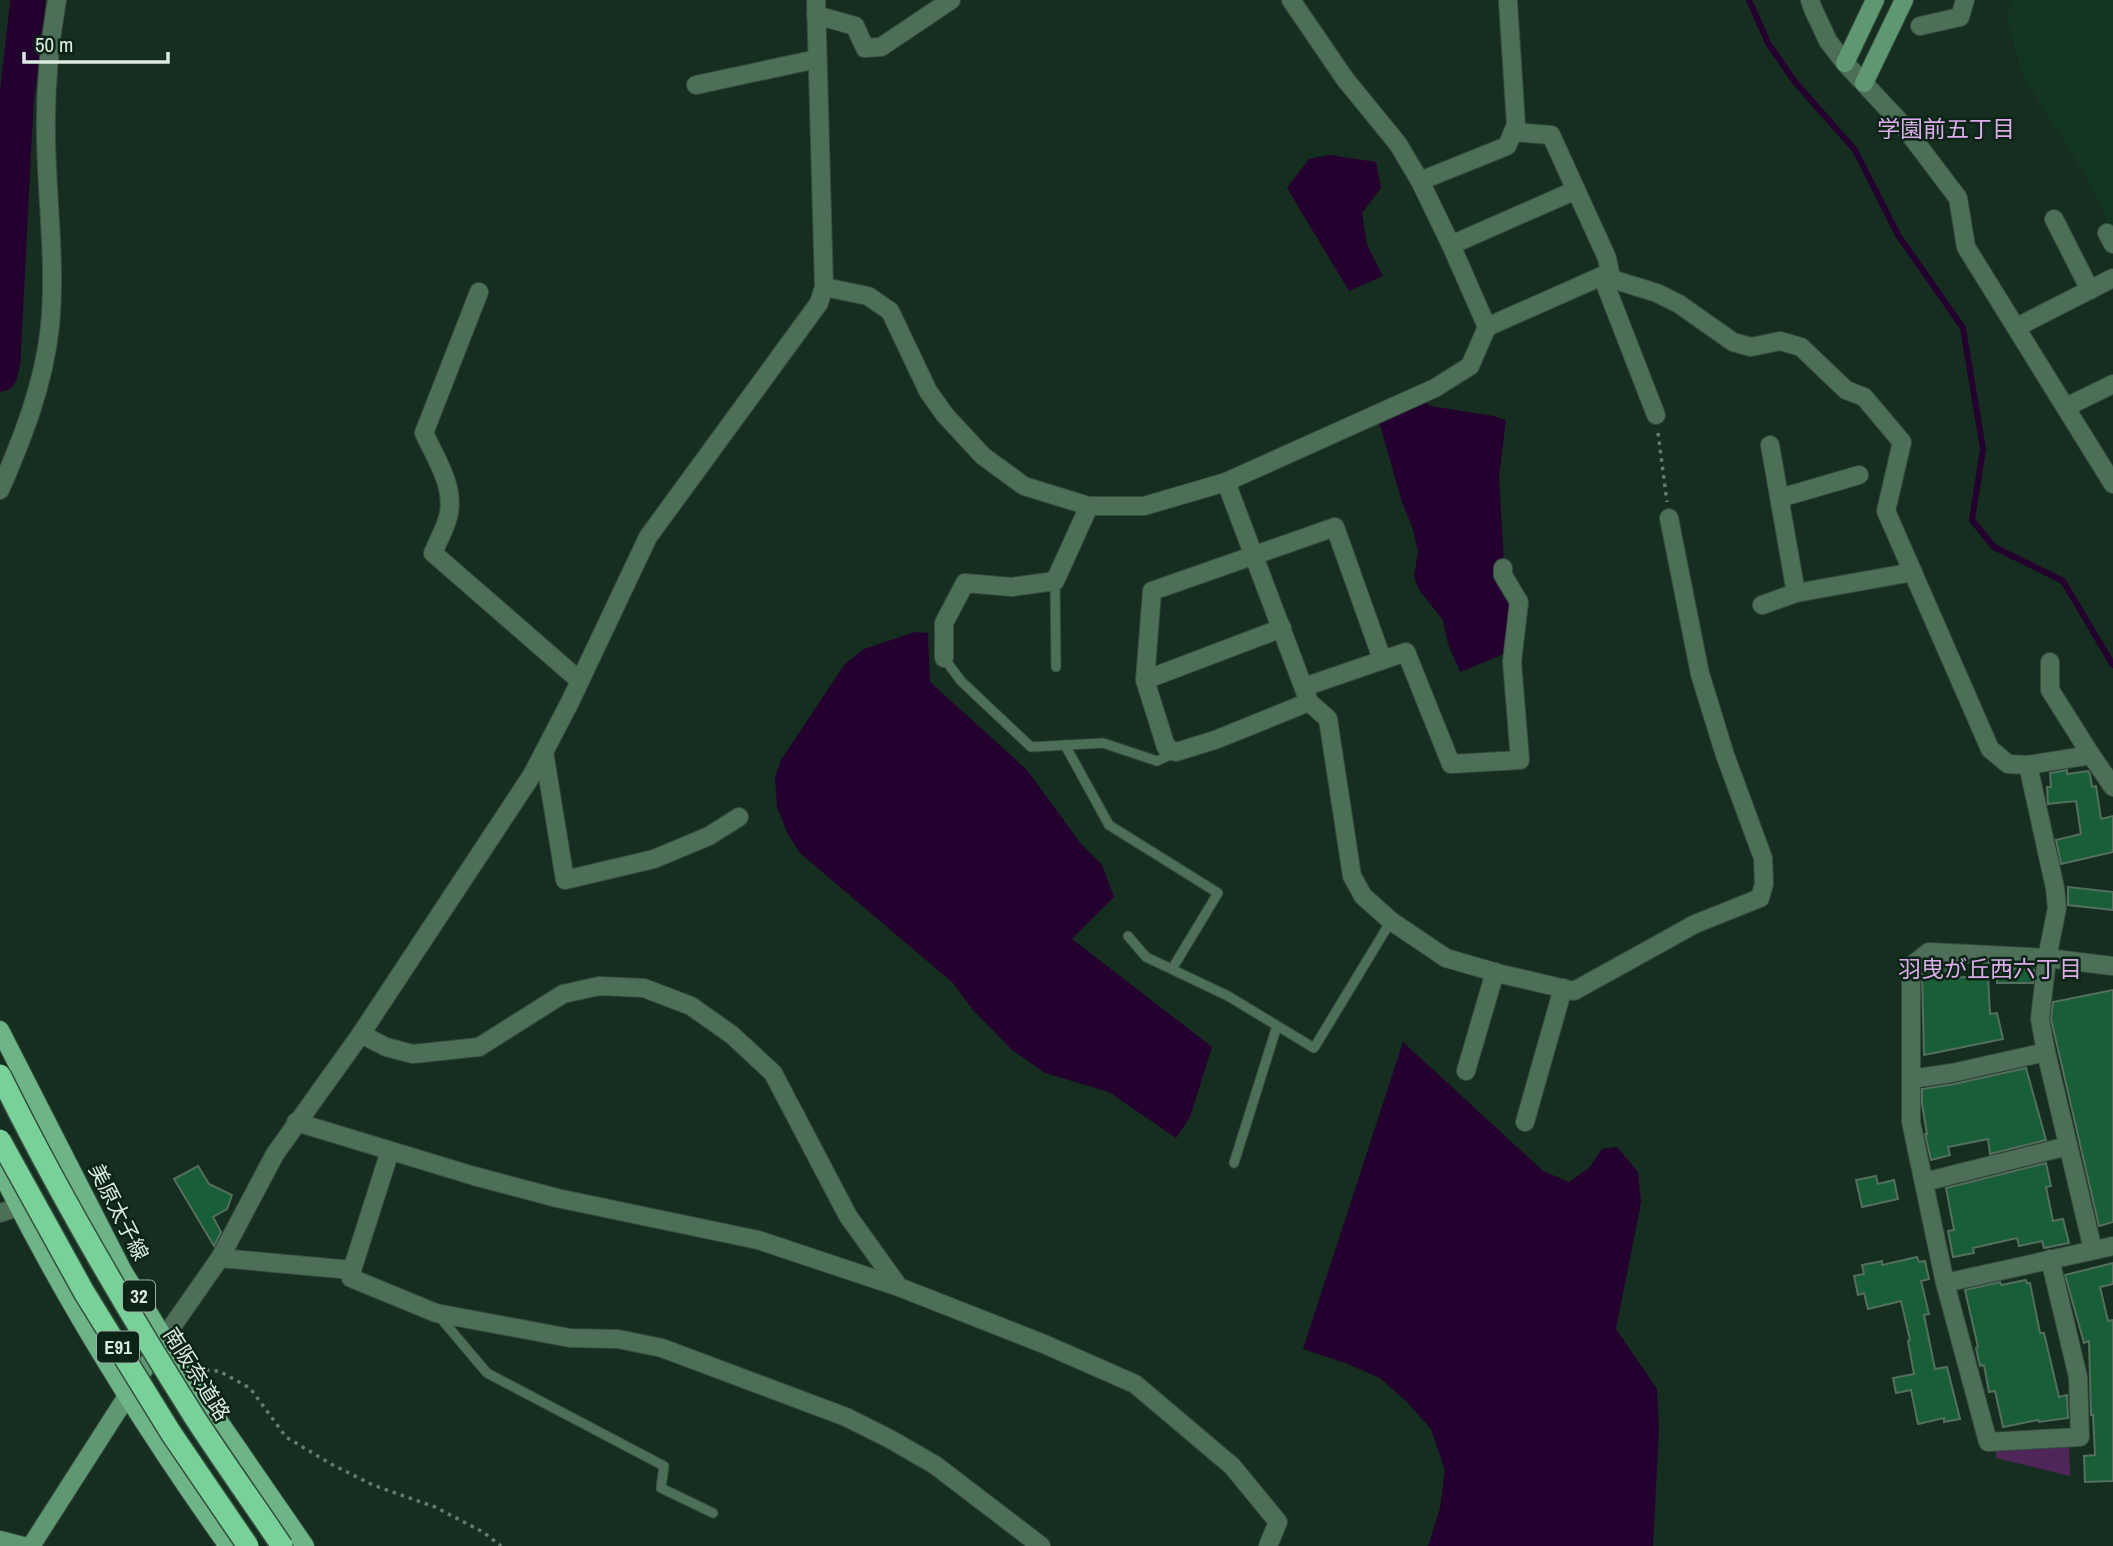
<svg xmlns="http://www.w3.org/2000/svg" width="2113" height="1546" font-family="'Archivo Narrow','Noto Sans JP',sans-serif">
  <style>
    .built { fill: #143521 }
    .green { fill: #4e2659 }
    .water { fill: #24002e }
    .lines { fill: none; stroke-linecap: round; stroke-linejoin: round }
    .stream { stroke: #24002e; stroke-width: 6 }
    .river { stroke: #24002e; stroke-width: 35 }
    .building { fill: #185f39; stroke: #546f5d; stroke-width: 2 }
    .lane-casing { stroke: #354c3e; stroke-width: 11 }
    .street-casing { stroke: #354c3e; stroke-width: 20 }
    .secondary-casing { stroke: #354c3e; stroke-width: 20 }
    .primary-casing { stroke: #354c3e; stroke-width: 20 }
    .path { stroke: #667b6d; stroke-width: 3.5; stroke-dasharray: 3.5 5; stroke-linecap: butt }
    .lane { stroke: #4d6f58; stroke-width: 9 }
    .street { stroke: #4d6f58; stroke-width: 18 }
    .secondary { stroke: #609773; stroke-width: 18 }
    .primary { stroke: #6db587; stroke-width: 18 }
    .highway-bridge-casing { stroke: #354c3e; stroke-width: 24; stroke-linecap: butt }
    .highway-bridge { stroke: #79d19a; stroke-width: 21 }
    .labels { text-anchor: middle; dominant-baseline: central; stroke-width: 5; stroke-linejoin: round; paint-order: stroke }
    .shield { fill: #0b2415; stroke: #9dafa3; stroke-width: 2 }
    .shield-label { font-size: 19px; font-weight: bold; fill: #dcebe0 }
    .street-label { font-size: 21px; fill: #dcebe0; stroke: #0b2415 }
    .neighbourhood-label { font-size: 23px; fill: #dcaceb; stroke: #0b2415 }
  </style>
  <rect width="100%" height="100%" fill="#152e1f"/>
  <path class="built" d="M2014 0H2113V235L2090 183 2022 74 2006 18Z"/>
  <path class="green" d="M2069 1443 2070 1476 1996 1458 1995 1448Z"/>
  <g class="water">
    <path d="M1330 155 1376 162 1381 188 1362 213 1367 245 1383 276 1349 291 1287 188 1309 159Z"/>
    <path d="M1426 402 1430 406 1494 416 1506 420 1499 477 1504 564 1511 602 1504 654 1460 672 1448 644 1443 620 1419 590 1414 576 1418 552 1413 529 1402 502 1379 422Z"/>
    <path d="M915 632 928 633 930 682 1027 770 1081 844 1102 865 1114 897 1072 939 1212 1047 1190 1117 1176 1138 1109 1092 1045 1073 1012 1050 973 1010 953 983 800 853 788 834 777 807 775 777 781 760 844 665 864 649Z"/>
    <path d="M1403 1042 1543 1171 1569 1182 1589 1168 1602 1149 1617 1147 1638 1172 1641 1202 1616 1329 1657 1389 1659 1429 1653 1546H1428L1440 1508 1445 1470 1431 1429 1407 1402 1380 1378 1345 1363 1303 1349Z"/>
  </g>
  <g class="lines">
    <path class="stream" d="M1749 0 1768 43 1795 82 1855 150 1898 235 1963 328 1983 449 1972 520 1994 547 2063 581 2113 665"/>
    <path class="river" d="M0 374 3 360 16 104 28 0"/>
  </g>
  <g class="building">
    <path d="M2067 770V774L2088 771 2090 774 2092 787 2096 786 2101 819 2113 816V852L2061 864 2056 840 2081 834 2076 801 2048 804 2047 787H2051L2050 773Z"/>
    <path d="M2068 887 2113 892V910L2068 905Z"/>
    <path d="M1933 964H1946L1947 978 1988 976 1990 1014 1997 1013 2003 1039 1924 1055 1922 972Z"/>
    <path d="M1997 967 2034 970 2033 983H1997Z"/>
    <path d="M2113 990V1222L2099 1226 2051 1019 2053 1002Z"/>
    <path d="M2026 1068 2046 1140 1990 1154 1988 1139 1948 1147 1950 1155 1931 1160 1925 1134H1927L1922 1104V1089L1954 1084Z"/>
    <path d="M2046 1163 2051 1186 2046 1187 2053 1221 2063 1219 2069 1243 2044 1248 2042 1241 2019 1246 2017 1238 1973 1248 1974 1253 1953 1257 1948 1231 1954 1230 1946 1188Z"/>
    <path d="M198 1166 209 1184 232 1195 227 1209 213 1217 221 1232 214 1246 174 1179Z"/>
    <path d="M1876 1176 1878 1184 1894 1180 1898 1199 1862 1207 1856 1180Z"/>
    <path d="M1917 1257 1919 1262 1925 1261 1929 1279 1921 1281 1929 1314 1924 1315 1935 1369 1947 1367 1960 1419 1944 1422V1418L1918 1424 1911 1390 1896 1393 1893 1378 1914 1374 1908 1341 1910 1340 1901 1301 1868 1309 1864 1293 1858 1295 1854 1276 1864 1274 1862 1265 1882 1261V1265Z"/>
    <path d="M2113 1263V1284L2100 1287 2108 1321 2113 1320V1481L2085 1482 2084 1456 2095 1455 2093 1415H2091L2089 1341 2084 1343 2065 1275Z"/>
    <path d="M2026 1280 2027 1283H2030L2040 1333H2044L2059 1397 2067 1395 2068 1418 2039 1422 2038 1420 2003 1427 1995 1391 1989 1392 1984 1365 1980 1366 1976 1348 1978 1347 1965 1290 2000 1282 2001 1285Z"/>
  </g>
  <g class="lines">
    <g class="lane-casing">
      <g id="lane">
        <path d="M1055 581 1056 667"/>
        <path d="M944 658 961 681 1031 747 1103 743 1157 761 1174 753"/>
        <path d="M1065 745 1109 825 1218 893 1172 969"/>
        <path d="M1128 936 1146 957 1228 996 1314 1048 1391 921"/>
        <path d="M1234 1163 1277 1026"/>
        <path d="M438 1315 487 1373 664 1466 661 1488 713 1513"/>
      </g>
    </g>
    <g class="street-casing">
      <g id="street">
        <path d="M1291 0 1345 79 1398 144 1420 181 1451 245 1487 327"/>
        <path d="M1810 0 1813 9 1828 41 1845 63 1902 124 1958 198 1966 247 2113 484"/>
        <path d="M816 15 855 26 865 48 881 47 951 0"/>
        <path d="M1920 26 1960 17 1965 0"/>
        <path d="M696 85 817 59"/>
        <path d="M1513 132 1551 135 1576 190"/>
        <path d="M1420 181 1507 146 1516 125 1508 2"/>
        <path d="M2054 219 2090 290"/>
        <path d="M2107 233 2113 244"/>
        <path d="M1451 245 1576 190 1607 258 1611 278"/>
        <path d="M1602 276 1656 415"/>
        <path d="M824 287 868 296 890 311 928 391 945 415 983 456 1024 486 1089 506H1144L1226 482 1435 388 1470 366 1487 327 1602 276 1657 293 1679 304 1733 342 1751 347 1780 341 1801 347 1846 390 1864 397 1902 442 1886 511 1990 749 2008 764 2028 765 2091 755 2113 787"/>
        <path d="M479 292 424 433C436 459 456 488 448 517 445 529 438 541 433 553L580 681"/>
        <path d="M2017 327 2113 278"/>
        <path d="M2066 407 2113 384"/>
        <path d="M1770 445 1796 593"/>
        <path d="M1226 482 1309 702 1328 719 1352 876 1363 896 1391 921 1446 958 1501 974 1574 991 1695 924 1760 898 1764 884 1763 858 1725 755 1700 674 1669 518"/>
        <path d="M0 490C23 437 44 384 50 326 56 264 47 201 46 139 45 93 49 45 57 0"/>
        <path d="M1780 498 1859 475"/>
        <path d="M1762 605 1796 593 1913 572"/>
        <path d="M944 658V623L965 583 1012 587 1055 581 1089 506"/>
        <path d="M2050 662V690L2091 755"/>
        <path d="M1145 680 1282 628"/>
        <path d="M1304 687 1406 652 1451 764 1520 760 1512 662 1519 602 1503 575V568"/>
        <path d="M1309 702 1215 740 1176 752 1166 747 1145 680 1152 591 1335 527 1382 659"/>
        <path d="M544 752 565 880 654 859 709 836 739 817"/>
        <path d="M2028 765 2055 888 2057 908 2047 958 2040 1019 2046 1052 2093 1250"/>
        <path d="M361 1034 386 1047 413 1054 479 1047 563 994 599 986 644 988 691 1006 732 1035 773 1073 848 1216 899 1287 1044 1344 1135 1384 1232 1466 1278 1522 1268 1546"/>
        <path d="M1466 1071 1495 972"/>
        <path d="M1911 1079 1952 1073 2046 1052"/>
        <path d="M296 1122 474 1176 557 1198 758 1240 899 1287"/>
        <path d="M1525 1122 1563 988"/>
        <path d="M1924 1182 2068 1146"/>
        <path d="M0 1213 18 1207"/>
        <path d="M220 1258 352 1270 390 1151"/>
        <path d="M2050 1259 2078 1377 2080 1437 1988 1442 1945 1283 1911 1122V966L1929 952 2047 958 2113 966"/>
        <path d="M352 1270 351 1278 436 1313 570 1338 618 1339 662 1348 846 1417 890 1439 935 1465 1041 1546"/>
        <path d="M1945 1283 2113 1246"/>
        <path d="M164 1338 220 1258 275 1154 361 1034 532 775 570 702 648 537 819 303 824 287 816 0"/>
      </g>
    </g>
    <g class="secondary-casing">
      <g id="secondary">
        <path d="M1845 63 1875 0"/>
        <path d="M1864 83 1904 0"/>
        <path d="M0 1540 23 1546"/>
        <path d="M31 1546 161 1343"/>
      </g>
    </g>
    <g class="primary-casing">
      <g id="primary">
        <path d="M0 1030 123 1271 183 1369 305 1546"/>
        <path d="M0 1170C64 1300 144 1428 228 1546"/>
      </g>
    </g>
    <g class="path">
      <path d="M1658 433 1667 502"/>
      <path d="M206 1370 219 1371 250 1388 286 1437 331 1464 373 1485 435 1507 483 1532 501 1546"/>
    </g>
    <use href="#lane" class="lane"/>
    <use href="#street" class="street"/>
    <use href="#secondary" class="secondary"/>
    <use href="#primary" class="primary"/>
    <g class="highway-bridge-casing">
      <g id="highway-bridge">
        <path d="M0 1075C58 1193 125 1307 195 1418 223 1461 253 1503 282 1546"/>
        <path d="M0 1140 84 1292 171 1433 248 1546"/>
      </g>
    </g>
    <use href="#highway-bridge" class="highway-bridge"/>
  </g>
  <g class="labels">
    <g class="shield">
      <rect x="123" y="1280.5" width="32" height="31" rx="5"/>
      <rect x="97" y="1331.5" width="42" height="31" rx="5"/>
    </g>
    <g class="shield-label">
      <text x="139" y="1296">32</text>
      <text x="118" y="1347">E91</text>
    </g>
    <g class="street-label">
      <text transform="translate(119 1212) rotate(63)">美原太子線</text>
      <text transform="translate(197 1374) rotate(58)">南阪奈道路</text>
    </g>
    <g class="neighbourhood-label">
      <text x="1946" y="128">学園前五丁目</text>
      <text x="1990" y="968">羽曳が丘西六丁目</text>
    </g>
  </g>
  <path d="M24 52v10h144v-10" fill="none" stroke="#dcebe0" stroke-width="3.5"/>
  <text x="35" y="52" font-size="21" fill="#dcebe0" stroke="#0b2415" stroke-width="5" paint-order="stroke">50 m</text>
</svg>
